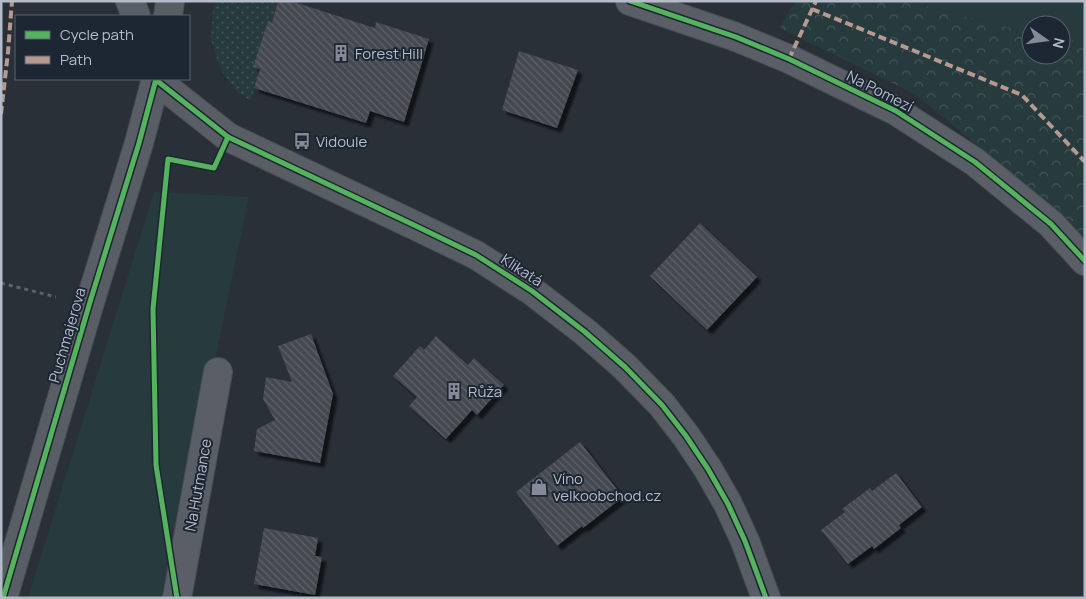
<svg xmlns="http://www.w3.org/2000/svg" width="1086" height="599" font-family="Manrope,sans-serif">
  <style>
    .green { fill: #273a3e }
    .forest { fill: url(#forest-crowns) }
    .garden { fill: url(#garden-dots) }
    .building { fill: url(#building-back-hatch); filter: url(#shadow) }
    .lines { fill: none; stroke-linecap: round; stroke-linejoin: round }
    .street-casing { stroke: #484c53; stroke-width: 30 }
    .secondary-casing { stroke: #484c53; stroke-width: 30 }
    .path { stroke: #5d636a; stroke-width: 3; stroke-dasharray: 4 4; stroke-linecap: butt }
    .street { stroke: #5a5e66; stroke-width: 28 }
    .secondary { stroke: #595d64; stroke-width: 28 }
    .quiet { stroke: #b69a8f; stroke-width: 4; stroke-dasharray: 8 4; stroke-linecap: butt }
    .cycleway-casing { stroke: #1d2633; stroke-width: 8 }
    .cycleway { stroke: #56b35d; stroke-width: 5 }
    .labels { text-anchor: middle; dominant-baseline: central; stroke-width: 4; stroke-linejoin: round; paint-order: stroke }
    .poi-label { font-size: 15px; fill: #b4bcc9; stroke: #1d2633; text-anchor: start }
    .street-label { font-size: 15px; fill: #b4bcc9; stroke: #1d2633 }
  </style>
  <defs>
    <pattern id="forest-crowns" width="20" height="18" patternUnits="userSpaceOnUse" patternTransform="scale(1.25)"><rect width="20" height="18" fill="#273a3e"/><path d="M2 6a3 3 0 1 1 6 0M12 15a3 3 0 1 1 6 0" fill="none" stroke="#445559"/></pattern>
    <pattern id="garden-dots" width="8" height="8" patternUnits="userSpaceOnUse" patternTransform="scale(1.25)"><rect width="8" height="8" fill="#273a3e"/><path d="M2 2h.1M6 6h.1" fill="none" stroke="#445559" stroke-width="1.8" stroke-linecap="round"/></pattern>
    <pattern id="building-back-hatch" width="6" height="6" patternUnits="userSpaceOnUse" patternTransform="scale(1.25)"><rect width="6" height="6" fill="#444950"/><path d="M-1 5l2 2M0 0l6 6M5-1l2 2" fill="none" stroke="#5d6168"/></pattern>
    <filter id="shadow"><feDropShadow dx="4.5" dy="4.5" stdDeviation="1" flood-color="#0009"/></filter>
  </defs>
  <rect width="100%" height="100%" fill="#2a3038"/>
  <g class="green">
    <path d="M905 1H1085V43L1061 40V25H1031V33Z"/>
    <path d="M154 192 249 197 216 355 211 363 164 598H28Z"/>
  </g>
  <path class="forest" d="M795 1H905L1031 33V55H1061V39L1085 42V241L1070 221 915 94 780 28Z"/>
  <path class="garden" d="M217 1H278L272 23 268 21 253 67 260 69 251 101 237 92 220 68 211 40 213 9Z"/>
  <g class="building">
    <path d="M278 1H291L375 28 376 22 429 39 404 122 370 111 366 123 254 88 260 69 253 67 268 21 272 23Z"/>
    <path d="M519 51 578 70 557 128 502 110Z"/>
    <path d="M700 223 757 277 707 330 650 276Z"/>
    <path d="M311 334 333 394 320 463 254 451 257 429 275 420 263 399 266 377 292 382 278 346Z"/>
    <path d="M436 336 468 365 474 358 504 385 477 415 472 410 446 439 409 406 417 397 393 376 420 346 424 350Z"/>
    <path d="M580 442 623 497 583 528 582 526 557 546 516 492Z"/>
    <path d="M896 473 922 507 899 525 901 528 874 549 872 546 848 564 821 530 845 512 842 509 870 488 872 491Z"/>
    <path d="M264 528 318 538 315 556 322 557 315 595 254 584Z"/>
  </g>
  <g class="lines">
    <g class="street-casing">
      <g id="street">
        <path d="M130 1 136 16"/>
        <path d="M630 1 736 37 789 59 896 111 975 162 1051 224 1085 261"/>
        <path d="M177 598 218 372"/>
      </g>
    </g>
    <g class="secondary-casing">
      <g id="secondary">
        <path d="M168 16 170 1"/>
        <path d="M156 80 228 137 416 226 476 255 532 291 585 332 625 367 662 405 686 436 708 469 728 504 745 541 766 598"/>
        <path d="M3 598 90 302 139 143 156 79"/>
      </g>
    </g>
    <g class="path">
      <path d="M1 283 56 297"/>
      <path d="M159 486 156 465 153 309 166 183"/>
    </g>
    <use href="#street" class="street"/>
    <use href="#secondary" class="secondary"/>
    <g class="quiet">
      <path d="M812 9 1022 95 1085 162"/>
      <path d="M789 59 816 1"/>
      <path d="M1 114 8 52 12 1"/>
    </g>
    <g class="cycleway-casing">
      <g id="cycleway">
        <path d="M630 1 736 37 789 59 896 111 975 162 1051 224 1085 261"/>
        <path d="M156 80 228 137 416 226 476 255 532 291 585 332 625 367 662 405 686 436 708 469 728 504 745 541 766 598"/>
        <path d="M3 598 90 302 139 143 156 79"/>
        <path d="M177 598 156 465 153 309 168 159 214 168 228 137"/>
      </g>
    </g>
    <use href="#cycleway" class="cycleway"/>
  </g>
  <defs>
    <g id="building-bare" transform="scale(1.35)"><path d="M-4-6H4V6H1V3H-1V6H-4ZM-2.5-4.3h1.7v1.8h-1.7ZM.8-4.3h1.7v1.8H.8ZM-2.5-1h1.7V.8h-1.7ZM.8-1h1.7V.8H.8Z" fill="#848b96" stroke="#1d2633" stroke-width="2.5" paint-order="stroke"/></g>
    <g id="bus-bare" transform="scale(1.35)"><path d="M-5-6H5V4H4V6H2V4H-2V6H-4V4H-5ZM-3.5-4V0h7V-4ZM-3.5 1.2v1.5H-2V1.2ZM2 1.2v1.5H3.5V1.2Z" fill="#848b96" stroke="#1d2633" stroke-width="2.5" paint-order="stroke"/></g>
    <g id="shop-bare" transform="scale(1.35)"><path d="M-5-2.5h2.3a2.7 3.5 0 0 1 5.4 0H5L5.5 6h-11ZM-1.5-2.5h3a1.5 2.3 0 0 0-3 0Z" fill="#848b96" stroke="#1d2633" stroke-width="2.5" paint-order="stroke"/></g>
  </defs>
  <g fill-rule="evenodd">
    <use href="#building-bare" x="341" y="53"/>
    <use href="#bus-bare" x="302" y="141"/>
    <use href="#building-bare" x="454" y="391"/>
    <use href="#shop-bare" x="539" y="487"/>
  </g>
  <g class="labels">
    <g class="poi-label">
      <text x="355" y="53">Forest Hill</text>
      <text x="316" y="141">Vidoule</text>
      <text x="468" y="391">Růža</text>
      <text x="553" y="478">Víno<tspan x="553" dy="17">velkoobchod.cz</tspan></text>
    </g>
    <g class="street-label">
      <text transform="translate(880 91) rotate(27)">Na Pomezí</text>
      <text transform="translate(522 270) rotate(33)">Klikatá</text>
      <text transform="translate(67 335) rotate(-74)">Puchmajerova</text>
      <text transform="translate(198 485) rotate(-80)">Na Hutmance</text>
    </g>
  </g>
  <rect width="1086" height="599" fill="none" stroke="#b4bcc9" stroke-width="5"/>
  <rect x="15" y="15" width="175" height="65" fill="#1d2633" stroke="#59626f"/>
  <rect x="25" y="31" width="25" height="8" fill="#56b35d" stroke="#59626f"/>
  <text x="60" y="40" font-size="15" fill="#b4bcc9">Cycle path</text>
  <rect x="25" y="56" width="25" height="8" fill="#b69a8f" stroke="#59626f"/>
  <text x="60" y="65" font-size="15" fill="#b4bcc9">Path</text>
  <g transform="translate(1046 40) rotate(104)"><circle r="24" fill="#1d2633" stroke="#59626f"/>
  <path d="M0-4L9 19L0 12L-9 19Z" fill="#848b96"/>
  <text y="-8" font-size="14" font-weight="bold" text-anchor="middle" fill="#b4bcc9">N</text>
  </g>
</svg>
